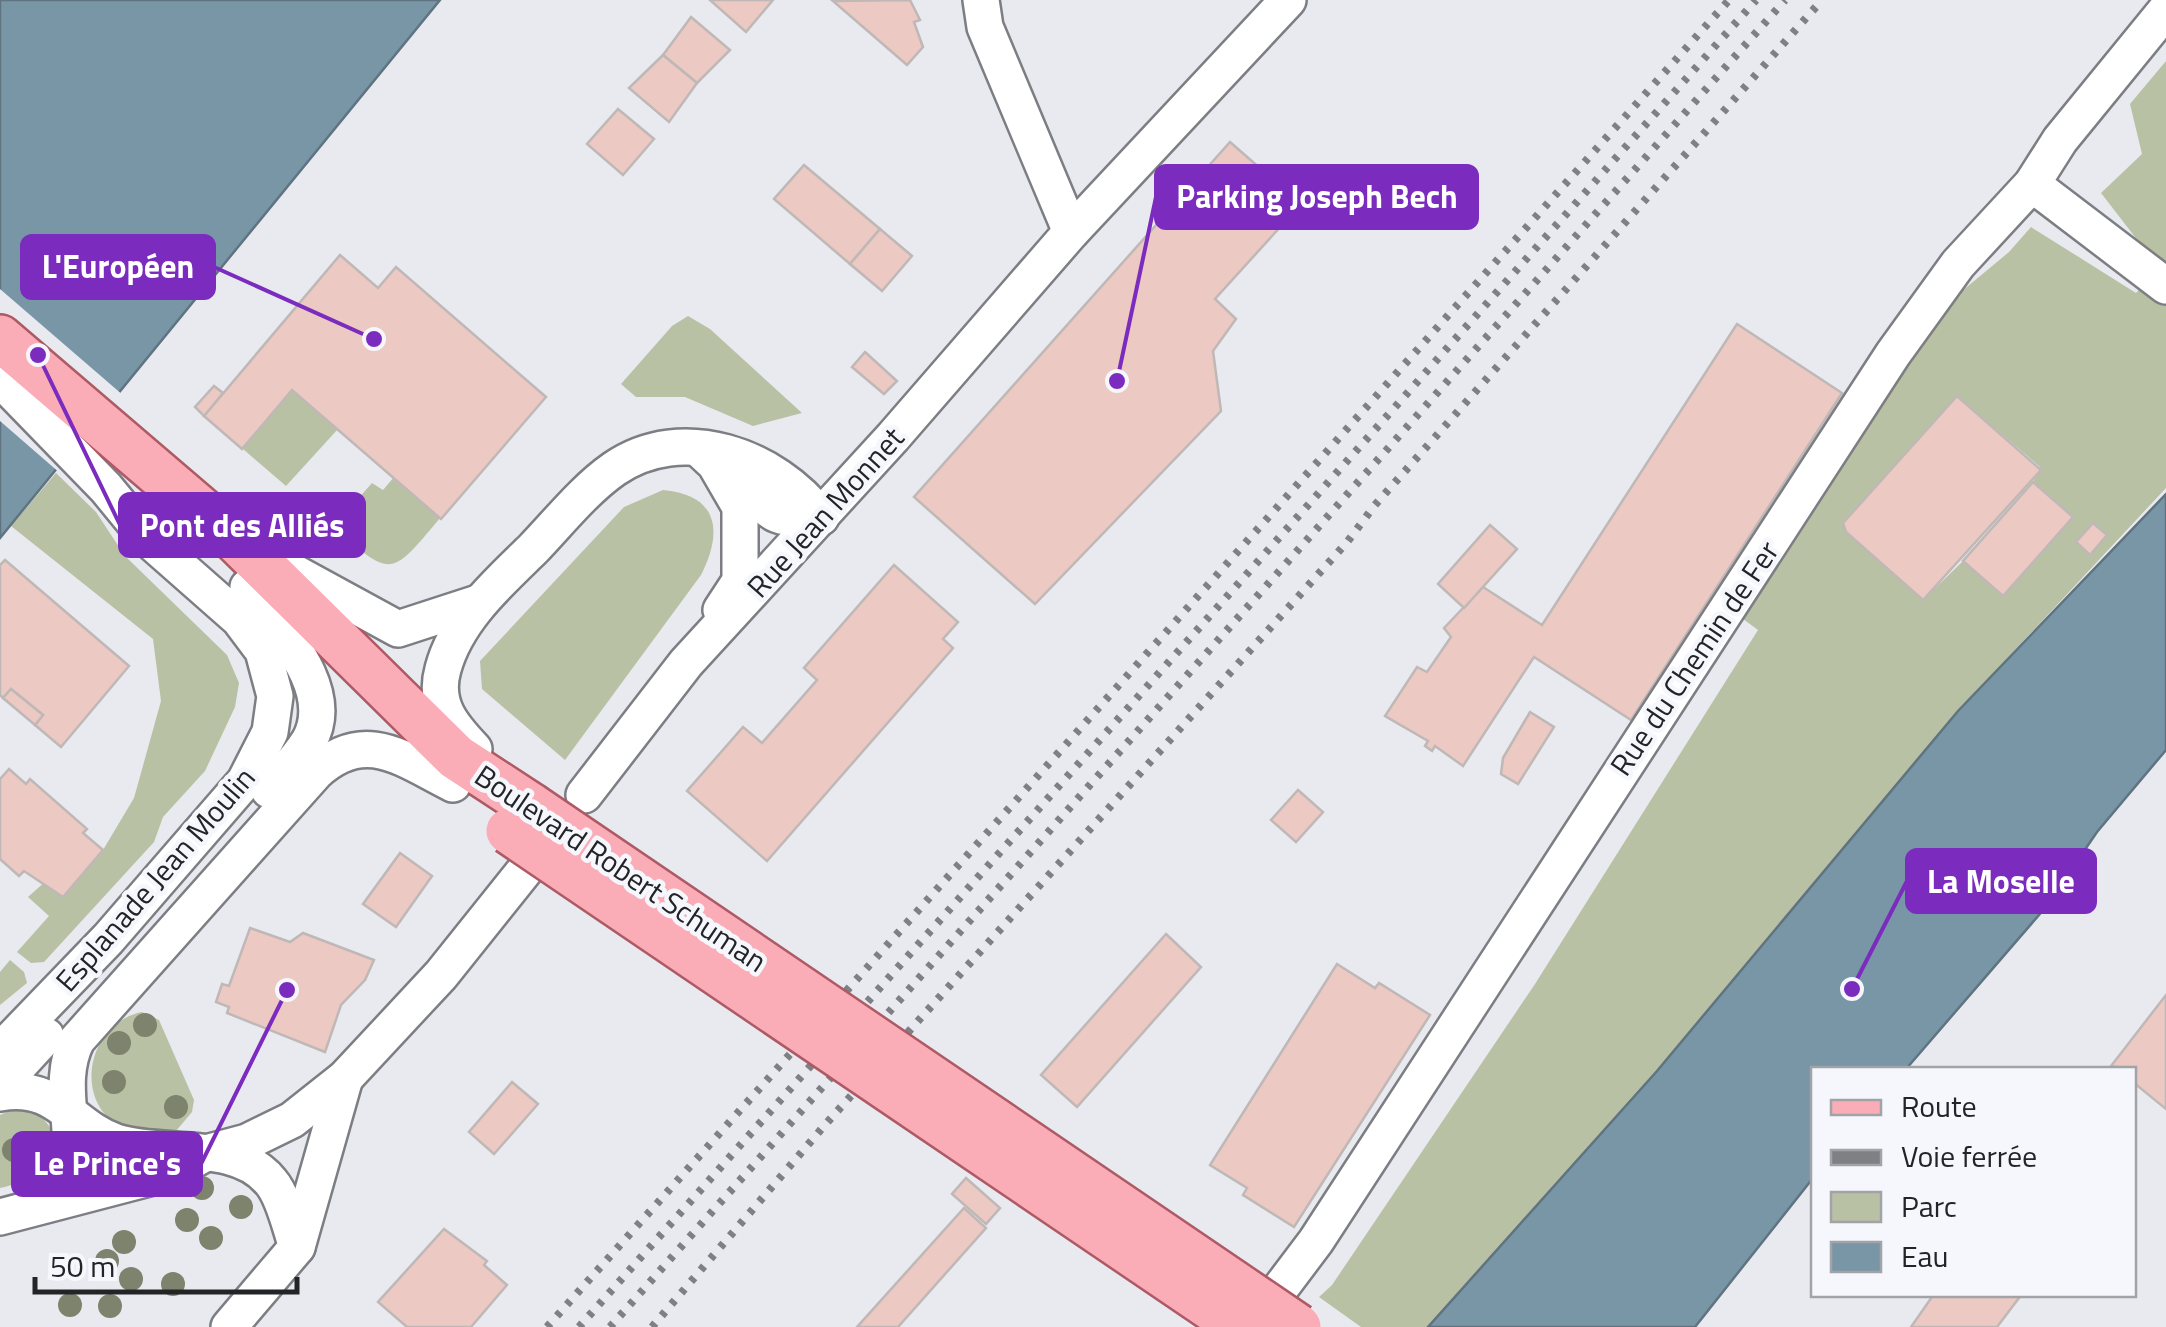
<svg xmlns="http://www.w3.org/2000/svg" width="2166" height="1327" font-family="'Titillium Web',sans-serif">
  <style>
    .green { fill: #b9c1a4; fill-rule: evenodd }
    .water { fill: #7996a7; stroke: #5f7480; stroke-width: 2.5 }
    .pier { fill: #e8eaf0 }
    .building { fill: #ecc9c2; stroke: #bfb8b6; stroke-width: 2.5 }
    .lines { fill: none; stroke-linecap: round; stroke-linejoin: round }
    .minor-casing { stroke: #7c7e83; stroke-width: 40 }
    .major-casing { stroke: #ad5a65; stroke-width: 50 }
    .minor { stroke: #fff; stroke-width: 35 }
    .major { stroke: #faadb7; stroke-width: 45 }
    .rail { stroke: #7f8084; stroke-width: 8; stroke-dasharray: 5 10; stroke-linecap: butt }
    .major-bridge-casing { stroke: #ad5a65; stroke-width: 50; stroke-linecap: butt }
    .major-bridge { stroke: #faadb7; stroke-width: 45 }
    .tree { fill: #7d836c }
    .labels { text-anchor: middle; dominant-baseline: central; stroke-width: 9; stroke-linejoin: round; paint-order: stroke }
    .street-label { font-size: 30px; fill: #232426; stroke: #f5f7fd }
    .leader { fill: none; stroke: #7b2cbf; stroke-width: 4 }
    .callout-dot { fill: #7b2cbf; stroke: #f5f7fd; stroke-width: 4 }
    .callout { fill: #7b2cbf; stroke: #7b2cbf; stroke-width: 4 }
    .callout-label { font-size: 32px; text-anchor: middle; font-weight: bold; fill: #fff }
  </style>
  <rect width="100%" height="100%" fill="#e8eaf0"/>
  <g class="green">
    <path d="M2166 61V488L1958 711 1657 1071 1428 1327H1361L1319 1297 1332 1285 1535 984 1758 630 1739 616 1944 306 2009 252 2031 227 2136 293 2159 268 2101 193 2142 154 2130 104ZM1957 396 2040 467 2033 482 2073 517 2003 596 1963 561 1923 600 1846 532 1843 523Z"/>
    <path d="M688 316 710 329 802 413 753 426 685 397H636L621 384 672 326Z"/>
    <path d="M292 390 338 429 286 486 243 449Z"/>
    <path d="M56 473 96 512 125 556 227 655 239 683 235 707 205 771 163 817 154 842 44 962 31 963 17 952 49 916 28 897 46 881 64 896 103 850 134 798 161 701 153 639 11 526Z"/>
    <path d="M394 477 440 518C390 578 392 578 333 527L372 483 383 490Z"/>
    <path d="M663 490C719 495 723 532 701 575L565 760 482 689 480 661 624 507Z"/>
    <path d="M10 960 24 972 27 983 0 1005V972Z"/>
    <path d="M142 1012 159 1020 194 1100 192 1112 176 1131C163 1132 149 1135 136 1132 70 1117 82 1024 142 1012Z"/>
    <path d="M22 1105C81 1133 50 1178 0 1188V1115Z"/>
  </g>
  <g class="water">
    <path d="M0 0H440L0 538Z"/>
    <path d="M2166 494V750L2097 832 2045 908 1906 1069 1814 1070 1813 1178 1695 1327H1428L1657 1071 1958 711Z"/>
  </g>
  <path class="pier" d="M0 289 124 396 61 474 0 421Z"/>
  <g class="building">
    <path d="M710 0H773L746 32Z"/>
    <path d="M910 0 920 20 914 22 923 47 907 65 833 1Z"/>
    <path d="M691 17 730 50 697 83 663 55Z"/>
    <path d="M663 55 697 83 669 122 629 88Z"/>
    <path d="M618 109 654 139 623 175 587 144Z"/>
    <path d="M1230 142 1301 204 1215 299 1236 319 1213 351 1221 411 1035 604 914 497Z"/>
    <path d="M804 165 880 229 850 264 774 199Z"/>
    <path d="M880 229 912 256 882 291 850 264Z"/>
    <path d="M340 255 378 288 396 267 546 397 441 519 292 390 242 449 204 416Z"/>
    <path d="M1737 324 1842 393 1631 720 1534 657 1463 766 1435 746 1432 751 1425 746 1428 741 1385 716 1417 667 1427 672 1451 637 1444 628 1483 587 1542 625Z"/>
    <path d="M865 352 897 381 884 394 852 367Z"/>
    <path d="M214 386 223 393 204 416 195 407Z"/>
    <path d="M1957 396 2041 470 1923 600 1846 532 1843 523Z"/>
    <path d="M2033 482 2073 517 2003 596 1963 561Z"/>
    <path d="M2093 523 2107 535 2090 555 2076 542Z"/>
    <path d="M1490 525 1517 549 1464 608 1438 584Z"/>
    <path d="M5 560 129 666 61 747 35 725 43 715 11 689 3 698 0 695V565Z"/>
    <path d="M894 565 958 622 943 639 953 648 767 861 687 791 743 727 762 743 817 680 804 668Z"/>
    <path d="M11 689 43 715 35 725 3 698Z"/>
    <path d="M1530 712 1554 727 1518 784 1501 774 1503 758Z"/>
    <path d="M9 769 26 784 30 779 87 829 83 833 103 850 63 897 24 871 19 876 0 859V779Z"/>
    <path d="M1298 790 1323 812 1296 842 1271 820Z"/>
    <path d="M400 853 432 876 396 927 363 904Z"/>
    <path d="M250 928 290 942 303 933 374 960 365 980 341 1005 325 1052 227 1013 229 1007 216 1002 222 984 229 986Z"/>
    <path d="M1166 934 1201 967 1077 1107 1041 1075Z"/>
    <path d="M1337 964 1375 988 1379 983 1430 1015 1294 1227 1243 1195 1247 1188 1210 1165Z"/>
    <path d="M2166 995V1109L2134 1083V1070L2111 1066Z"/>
    <path d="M512 1082 538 1104 494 1154 469 1132Z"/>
    <path d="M966 1178 1000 1208 986 1224 952 1194Z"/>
    <path d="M964 1208 986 1228 898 1327H857Z"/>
    <path d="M444 1229 487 1261 484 1265 507 1285 471 1327H407L378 1302Z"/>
    <path d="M1934 1294H2022L1997 1327H1911Z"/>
  </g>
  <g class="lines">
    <g class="minor-casing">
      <g id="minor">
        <path d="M981 0 985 27 1071 232"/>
        <path d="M2032 184 2166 286"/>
        <path d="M0 379 106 488 147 538 239 619 263 651 275 696 270 732 245 781 108 939 0 1051"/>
        <path d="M700 450 715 464 740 507V581L721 610"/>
        <path d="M734 472C773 505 758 523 821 517"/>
        <path d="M266 557 398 629 478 603"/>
        <path d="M248 587C276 627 339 688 309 741 298 759 283 774 269 790"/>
        <path d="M474 749C452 726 433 704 443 669 456 620 498 583 533 549 558 523 584 490 614 469 682 422 775 456 821 517"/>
        <path d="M584 795 686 663 893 437 1071 232 1288 0"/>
        <path d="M0 1086 46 1036"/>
        <path d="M0 1093C58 1083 70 1126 116 1142 162 1157 237 1139 271 1182 284 1197 290 1228 297 1247"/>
        <path d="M52 1202C92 1147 50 1094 77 1040L316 772C365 727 403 759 453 784"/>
        <path d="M0 1217 172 1172 206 1153 247 1142 292 1120 345 1078 441 975 525 870"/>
        <path d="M1252 1326 1316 1241 1893 354 1958 264 2032 184 2060 140 2166 10"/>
        <path d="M229 1327 297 1247 345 1078"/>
      </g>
    </g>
    <g class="major-casing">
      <path id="major" d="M0 338 236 540 456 757 531 806"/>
    </g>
    <use href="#minor" class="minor"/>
    <use href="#major" class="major"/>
    <g class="rail">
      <path d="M547 1327 1729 0"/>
      <path d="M579 1327 1756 0"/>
      <path d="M610 1327 1785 0"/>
      <path d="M652 1327 824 1126 1348 541 1375 505 1822 0"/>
    </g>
    <g class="major-bridge-casing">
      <g id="major-bridge">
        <path d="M531 806 1298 1327"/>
        <path d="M509 831 1240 1327"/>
      </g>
    </g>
    <use href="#major-bridge" class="major-bridge"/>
  </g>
  <g class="tree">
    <circle cx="145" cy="1025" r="12"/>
    <circle cx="119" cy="1043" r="12"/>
    <circle cx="114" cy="1082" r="12"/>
    <circle cx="176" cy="1107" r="12"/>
    <circle cx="14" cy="1150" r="12"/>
    <circle cx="202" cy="1188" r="12"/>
    <circle cx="241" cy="1207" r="12"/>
    <circle cx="187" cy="1220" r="12"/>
    <circle cx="211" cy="1238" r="12"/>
    <circle cx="124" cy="1242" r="12"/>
    <circle cx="107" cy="1261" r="12"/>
    <circle cx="131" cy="1279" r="12"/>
    <circle cx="173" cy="1284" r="12"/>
    <circle cx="70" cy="1305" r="12"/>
    <circle cx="110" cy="1306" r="12"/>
  </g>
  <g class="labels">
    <g class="street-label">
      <text transform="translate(825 512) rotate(-48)">Rue Jean Monnet</text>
      <text transform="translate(1694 658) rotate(-56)">Rue du Chemin de Fer</text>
      <text transform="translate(621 868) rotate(34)">Boulevard Robert Schuman</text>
      <text transform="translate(155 879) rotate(-49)">Esplanade Jean Moulin</text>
    </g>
  </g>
  <path class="leader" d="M1117 381L1156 197M374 339L214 267M38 355L120 525M1852 989L1907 881M287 990L201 1164"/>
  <g class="callout-dot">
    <circle cx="1117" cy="381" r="10"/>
    <circle cx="374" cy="339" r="10"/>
    <circle cx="38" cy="355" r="10"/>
    <circle cx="1852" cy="989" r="10"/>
    <circle cx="287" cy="990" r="10"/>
  </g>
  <g class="callout">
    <rect x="1156" y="166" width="321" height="62" rx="10"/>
    <rect x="22" y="236" width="192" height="62" rx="10"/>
    <rect x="120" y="494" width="244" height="62" rx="10"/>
    <rect x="1907" y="850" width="188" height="62" rx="10"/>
    <rect x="13" y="1133" width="188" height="62" rx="10"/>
  </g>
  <g class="callout-label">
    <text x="1317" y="208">Parking Joseph Bech</text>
    <text x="118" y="278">L'Européen</text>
    <text x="242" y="537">Pont des Alliés</text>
    <text x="2001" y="893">La Moselle</text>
    <text x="107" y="1175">Le Prince's</text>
  </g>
  <rect x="1811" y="1067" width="325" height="230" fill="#f5f7fd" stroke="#a1a3a7" stroke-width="2.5"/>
  <rect x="1831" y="1100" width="50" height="15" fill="#faadb7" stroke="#a1a3a7" stroke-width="2.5"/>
  <text x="1901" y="1117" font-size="30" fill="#232426">Route</text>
  <rect x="1831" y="1150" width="50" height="15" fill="#7f8084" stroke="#a1a3a7" stroke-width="2.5"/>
  <text x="1901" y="1167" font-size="30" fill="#232426">Voie ferrée</text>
  <rect x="1831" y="1192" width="50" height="30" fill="#b9c1a4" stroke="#a1a3a7" stroke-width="2.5"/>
  <text x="1901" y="1217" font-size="30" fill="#232426">Parc</text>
  <rect x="1831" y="1242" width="50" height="30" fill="#7996a7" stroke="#a1a3a7" stroke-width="2.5"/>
  <text x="1901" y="1267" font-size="30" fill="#232426">Eau</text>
  <path d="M35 1277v15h262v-15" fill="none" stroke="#232426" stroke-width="5"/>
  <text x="50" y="1277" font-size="30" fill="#232426" stroke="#f5f7fd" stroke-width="8" paint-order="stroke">50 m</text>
</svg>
